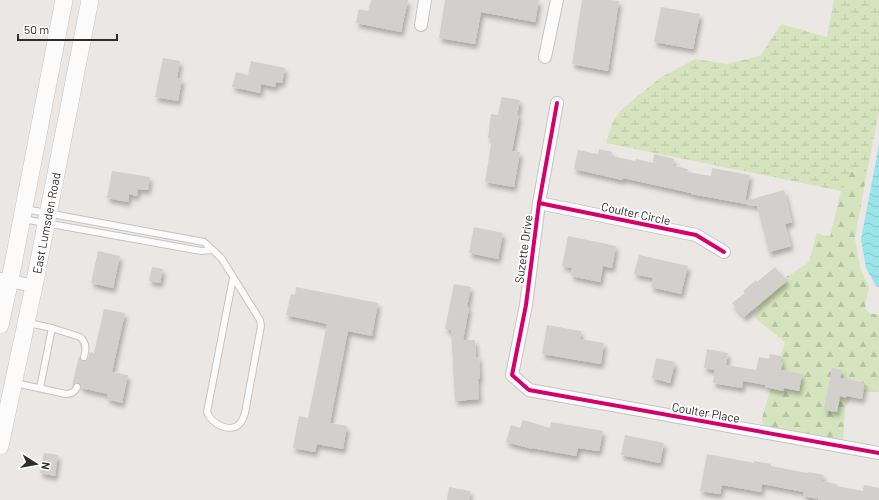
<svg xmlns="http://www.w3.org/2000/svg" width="879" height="500" font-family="Barlow,sans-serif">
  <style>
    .forest { fill: url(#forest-firs) }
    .wetland { fill: url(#wetland-marsh) }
    .water { fill: url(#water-waves) }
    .building { fill: #d2cfcd; filter: url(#shadow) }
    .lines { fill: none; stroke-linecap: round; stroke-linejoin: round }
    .service-casing { stroke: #c5c4c4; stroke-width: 8 }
    .minor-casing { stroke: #c5c4c4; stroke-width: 14 }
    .secondary-casing { stroke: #c5c4c4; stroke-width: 18 }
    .service { stroke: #fcfbfb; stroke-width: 6 }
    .minor { stroke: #fcfbfb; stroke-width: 12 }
    .secondary { stroke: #fcfbfb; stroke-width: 17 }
    .cycleway-casing { stroke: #fff; stroke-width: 6 }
    .cycleway { stroke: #d6006c; stroke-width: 4 }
    .labels { text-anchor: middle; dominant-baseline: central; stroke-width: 3.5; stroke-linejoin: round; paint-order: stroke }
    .street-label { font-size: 12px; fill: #2d2d2d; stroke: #fff }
  </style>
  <defs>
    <pattern id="forest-firs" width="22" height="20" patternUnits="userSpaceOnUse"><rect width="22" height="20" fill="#d5e4be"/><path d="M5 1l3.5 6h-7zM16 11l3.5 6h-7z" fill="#b7c4a4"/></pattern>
    <pattern id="wetland-marsh" width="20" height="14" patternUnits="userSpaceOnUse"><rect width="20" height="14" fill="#d5e4be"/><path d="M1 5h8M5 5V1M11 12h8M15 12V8" fill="none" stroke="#b7c4a4"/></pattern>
    <pattern id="water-waves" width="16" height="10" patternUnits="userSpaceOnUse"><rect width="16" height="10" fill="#9ae4ea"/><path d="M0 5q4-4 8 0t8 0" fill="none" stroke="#85c4c9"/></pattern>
    <filter id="shadow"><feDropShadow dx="2.5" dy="4.5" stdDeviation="2" flood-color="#0004"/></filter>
  </defs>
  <rect width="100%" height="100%" fill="#ebe7e4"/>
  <path class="forest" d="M850 171 867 172 855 238 860 268 869 287 865 308C868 314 873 314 879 315V392H854L845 409 843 440 764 426 762 418 785 342 754 317 768 289 809 262 817 233 830 237 841 191Z"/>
  <path class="wetland" d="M834 0H879V111L867 172 850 171 841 191 606 143 612 123 622 109 660 78 695 59 726 64 760 56 781 24 827 37Z"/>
  <path class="water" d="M879 145V287L876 286 866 268 861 239Z"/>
  <g class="building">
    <path d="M371 0H408L401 32 356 23 359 9 368 11Z"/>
    <path d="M445 0H539L535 22 481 12 475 44 439 38Z"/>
    <path d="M582 0H611L619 1 608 71 572 64Z"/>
    <path d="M661 7 700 14 693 49 654 42Z"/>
    <path d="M163 58 180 61 177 78 182 79 178 101 155 97Z"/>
    <path d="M251 61 285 68 282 83 276 82 275 87 261 84 260 93 232 87 236 72 248 75Z"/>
    <path d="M502 97 520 100 517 115H519L512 151 520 152 514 187 485 182 492 139 488 138 491 114 498 115Z"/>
    <path d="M599 149 612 152 611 156 635 161 636 159 653 163 654 154 674 159 673 166 688 169 687 172 711 176 712 168 750 175 745 201 784 190 792 222 785 224 791 246 769 252 757 206 691 194V193L623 178 622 180 574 169 578 150 598 154Z"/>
    <path d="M112 171 150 177 148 190 138 189 137 196 129 194 128 202 107 198Z"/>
    <path d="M474 227 503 233 498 259 469 253Z"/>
    <path d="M568 236 616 246 612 268 603 266 600 282 571 276 572 268 562 266Z"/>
    <path d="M98 251 120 256 113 288 91 283Z"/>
    <path d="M639 255 688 266 681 294 651 287 653 278 634 274Z"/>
    <path d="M152 267 163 269 160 283 149 281Z"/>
    <path d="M775 267 787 281 744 317 732 303 745 293 743 291 756 280 757 282Z"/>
    <path d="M454 284 471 287 467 307 469 308 463 340H475L476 357H479L480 379H478L479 399 455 401 451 330 445 329Z"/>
    <path d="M296 287 378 303 372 336 348 331 330 423 347 426 343 449 317 444 315 452 293 448 299 416 308 418 327 324 286 315 291 294 295 295Z"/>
    <path d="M104 309 125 313 112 372 128 375 122 403 107 399 108 394 81 388V385L79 383H75L72 386 79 356 81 360 85 361 88 359 90 352 94 353Z"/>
    <path d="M547 325 581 331 580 339 604 343 601 364 542 354Z"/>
    <path d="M707 349 728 353 726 365 756 370 759 357 769 359 770 354 781 356 780 361 783 362 781 370 802 374 799 391 784 388 783 391 765 387 766 385 743 381 742 388 713 383 715 370 704 368Z"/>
    <path d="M656 358 675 362 670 383 652 378Z"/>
    <path d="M832 368 842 370 840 378 865 383 862 399 846 396V398L840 396 837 412 824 410Z"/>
    <path d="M523 420 550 428 551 422 603 431 599 451 578 448 576 456 532 448V449L506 442 511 425 520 428Z"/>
    <path d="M625 435 664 443 660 463 621 455Z"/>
    <path d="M44 453 58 455 55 476 40 473Z"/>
    <path d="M707 454 754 463V461L771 464V466L807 473 808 472 824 475 822 481 837 484 836 486 863 491 864 485 879 488V500H818V499L803 496 804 492 762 484 761 492 722 485 720 494 700 491Z"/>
    <path d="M449 487 470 491 469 500H447Z"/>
  </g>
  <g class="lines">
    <g class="service-casing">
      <g id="service">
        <path d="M25 209 204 242 216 253 222 259 260 320 261 326 245 413C244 416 243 419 241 422 232 435 211 424 207 412L233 278"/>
        <path d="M23 219 201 251 212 250"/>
        <path d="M28 323 52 328 80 337C87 343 86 350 84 357"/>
        <path d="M15 383 66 394C71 394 75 392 77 387"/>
        <path d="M40 388 52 328"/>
      </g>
    </g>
    <g class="minor-casing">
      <g id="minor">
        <path d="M421 25 425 0"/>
        <path d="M545 57 557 0"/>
        <path d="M557 103 539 203 526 305 512 375 529 390 879 453"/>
        <path d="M539 203 696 235 724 252"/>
        <path d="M0 279 34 286"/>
      </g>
    </g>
    <g class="secondary-casing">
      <g id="secondary">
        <path d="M0 325 10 280 64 0"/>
        <path d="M0 446 34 286 90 0"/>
      </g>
    </g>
    <use href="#service" class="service"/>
    <use href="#minor" class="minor"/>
    <use href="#secondary" class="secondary"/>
    <g class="cycleway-casing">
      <g id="cycleway">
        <path d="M557 103 539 203 526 305 512 375 529 390 879 453"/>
        <path d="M539 203 696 235 724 252"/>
      </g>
    </g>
    <use href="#cycleway" class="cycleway"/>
  </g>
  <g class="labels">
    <g class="street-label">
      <text transform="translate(636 213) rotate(12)">Coulter Circle</text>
      <text transform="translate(46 223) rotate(-79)">East Lumsden Road</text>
      <text transform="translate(523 249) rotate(-82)">Suzette Drive</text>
      <text transform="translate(706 412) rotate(10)">Coulter Place</text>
    </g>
  </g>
  <g transform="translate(36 464) rotate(101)" stroke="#ffffff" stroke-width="3" paint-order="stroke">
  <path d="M0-3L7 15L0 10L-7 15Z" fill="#2d2d2d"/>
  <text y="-6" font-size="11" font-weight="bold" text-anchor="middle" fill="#2d2d2d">N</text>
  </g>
  <path d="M18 34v6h99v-6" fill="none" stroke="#2d2d2d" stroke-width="2"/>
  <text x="24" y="34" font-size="12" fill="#2d2d2d" stroke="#ffffff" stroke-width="3" paint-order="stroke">50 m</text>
</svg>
